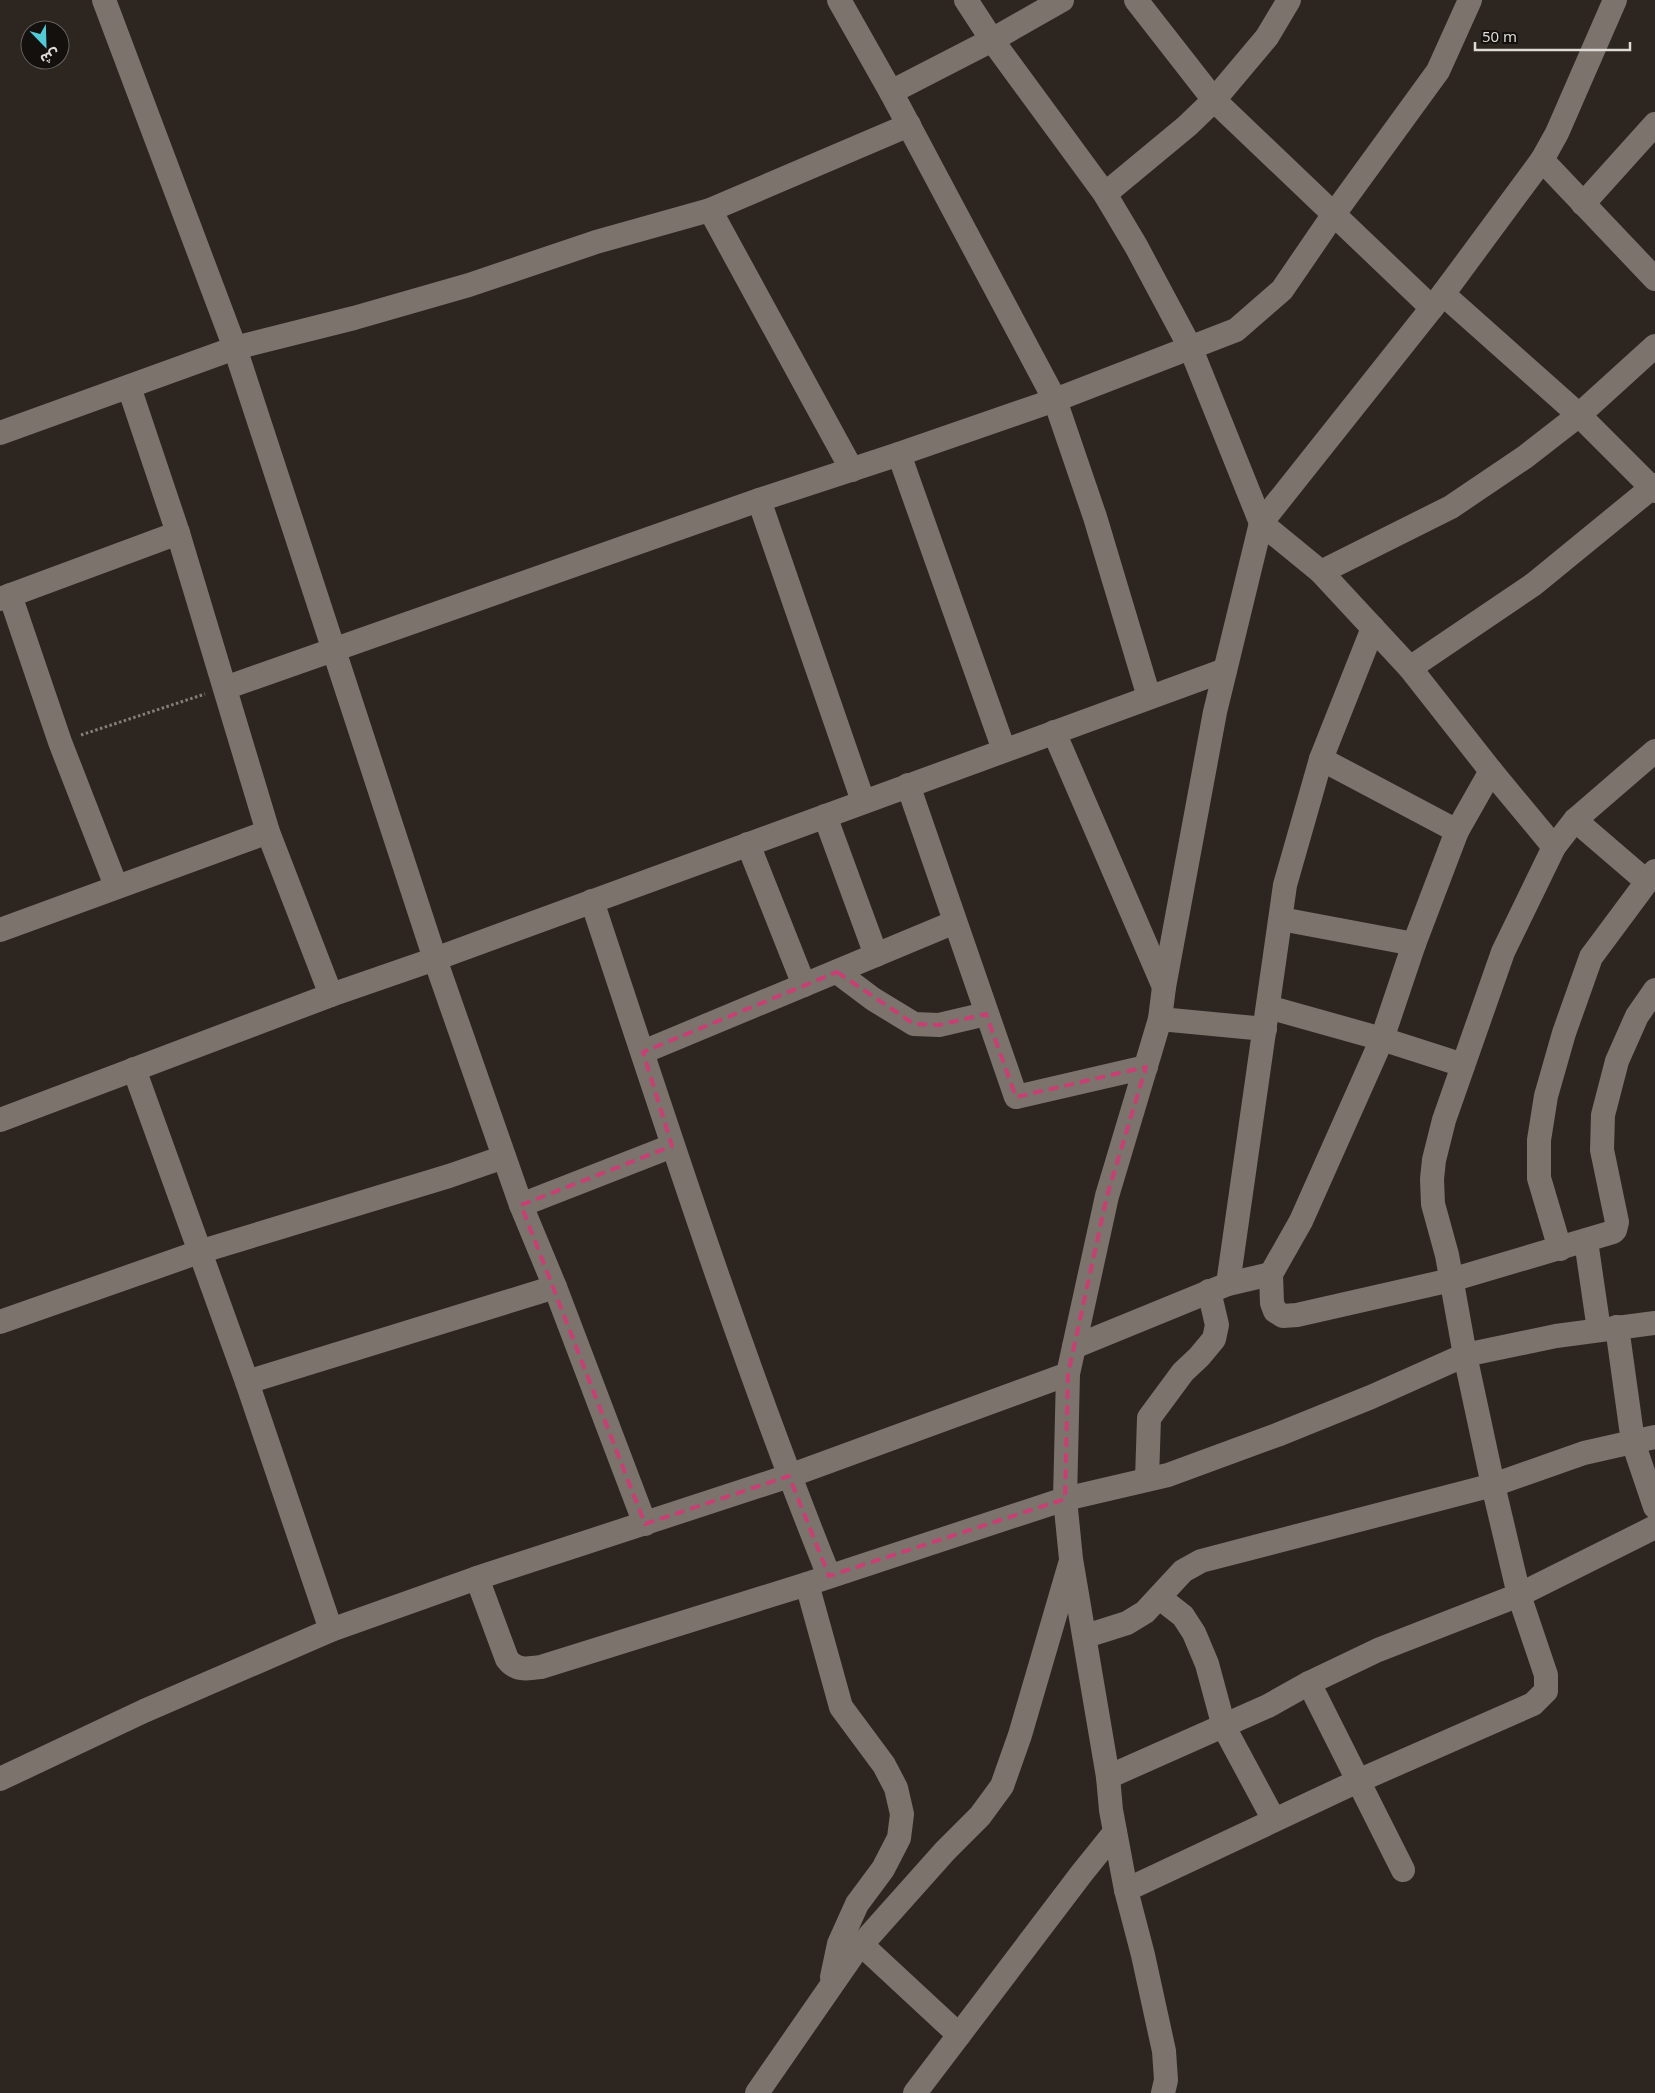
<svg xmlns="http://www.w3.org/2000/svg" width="1655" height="2093" font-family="Georgia,'Noto Sans Arabic',serif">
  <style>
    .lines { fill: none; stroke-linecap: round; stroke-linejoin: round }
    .path { stroke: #847e79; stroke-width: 3; stroke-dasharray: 2.5 2.5; stroke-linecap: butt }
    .street { stroke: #7b736c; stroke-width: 24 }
    .marked { fill: none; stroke: #c83f74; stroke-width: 4; stroke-dasharray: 10 6; stroke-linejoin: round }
  </style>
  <rect width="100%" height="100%" fill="#2d2620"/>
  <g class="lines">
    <path class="path" d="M81 735 205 694"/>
    <g class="street">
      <path d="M104 0 235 348 435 959 521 1205 555 1287 645 1524"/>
      <path d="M839 0 891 92 1055 400 1095 517 1149 697"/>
      <path d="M966 0 992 40 1105 194 1136 246 1191 349 1261 523 1321 572 1410 668 1491 771 1554 847"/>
      <path d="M1136 0 1214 100 1432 308"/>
      <path d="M891 92 992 40 1062 0"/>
      <path d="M1542 160 1655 279"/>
      <path d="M1105 194 1187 126 1214 100 1267 37 1289 0"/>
      <path d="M1583 204 1655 124"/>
      <path d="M710 210 852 470"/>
      <path d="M1443 294 1579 415 1655 491"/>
      <path d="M129 387 178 533 268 832 331 995"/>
      <path d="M0 433 235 348 354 318 469 285 596 242 710 210 909 125"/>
      <path d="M899 454 1004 750"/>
      <path d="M759 500 863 801"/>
      <path d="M1321 572 1451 507 1525 457 1579 415 1655 346"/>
      <path d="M10 595 60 742 116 886"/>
      <path d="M0 599 178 533"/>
      <path d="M1410 668 1534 584 1655 485"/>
      <path d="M225 688 759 500 899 454 1055 400 1236 330 1282 290 1334 214 1438 71 1470 0"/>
      <path d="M1054 732 1164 987"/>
      <path d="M1321 759 1457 831"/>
      <path d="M1491 771 1457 831 1414 944 1382 1039 1301 1221 1271 1274 1272 1303 1275 1311 1283 1316 1297 1315 1451 1280 1613 1232 1615 1230 1617 1222 1602 1150 1603 1115 1617 1061 1637 1016 1655 990"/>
      <path d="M908 785 1016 1097 1146 1067"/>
      <path d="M825 816 876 955"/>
      <path d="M1575 820 1646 881"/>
      <path d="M748 844 804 985"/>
      <path d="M592 901C667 1127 740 1355 829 1576"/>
      <path d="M1281 919 1414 944"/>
      <path d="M0 930 268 832"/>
      <path d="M837 972 873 999 914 1024 939 1025 986 1014"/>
      <path d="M1268 1007 1382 1039 1463 1065"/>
      <path d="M1160 1019 1265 1029"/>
      <path d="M643 1052 955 922"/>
      <path d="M134 1069 247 1382 331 1630"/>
      <path d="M0 1120 331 995 435 959 1225 670"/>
      <path d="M521 1205 672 1146"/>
      <path d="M1586 1241 1599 1330"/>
      <path d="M1560 1249 1539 1178V1140L1546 1096 1564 1033 1591 957 1655 871"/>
      <path d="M1228 1284 1285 885 1321 759 1373 628"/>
      <path d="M0 1322 199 1252 449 1176 504 1157"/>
      <path d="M1617 1327 1633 1442 1655 1507"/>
      <path d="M1074 1347 1228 1284 1271 1274"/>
      <path d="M247 1382 555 1287"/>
      <path d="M1147 1479 1149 1418 1183 1372 1199 1357 1214 1339 1217 1325 1209 1291"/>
      <path d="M477 1578 507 1659C516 1671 527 1669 541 1667L807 1584 1065 1499 1168 1475 1277 1435 1371 1397 1465 1355 1556 1336 1655 1323"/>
      <path d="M807 1584 841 1707 884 1765 896 1788 902 1814 899 1838 883 1869 857 1904 839 1944 832 1977"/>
      <path d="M1160 1598 1183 1616 1194 1633 1207 1664 1224 1727 1274 1820"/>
      <path d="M1086 1636 1127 1623 1145 1612 1183 1571 1201 1561 1493 1485 1584 1453 1655 1437"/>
      <path d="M1309 1683 1403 1870"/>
      <path d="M1108 1777 1268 1706 1309 1683 1378 1650 1519 1595 1655 1527"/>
      <path d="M0 1779 144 1711 331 1630 477 1578 789 1476 1068 1374"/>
      <path d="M1126 1890 1358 1781 1533 1704 1546 1691V1675L1519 1595 1493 1485 1465 1355 1447 1255 1433 1204 1432 1179 1434 1160 1444 1120 1503 952 1554 847 1575 820 1655 751"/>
      <path d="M862 1945 959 2035"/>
      <path d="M757 2093 854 1953 945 1851 980 1816 1002 1786 1020 1735 1070 1564"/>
      <path d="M915 2093 1082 1873 1115 1832"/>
      <path d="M1163 2093 1166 2080 1164 2051 1143 1955 1126 1890 1111 1810 1108 1777 1071 1559 1065 1499 1068 1374 1107 1196 1160 1019 1164 987 1215 712 1261 523 1443 294 1542 160 1557 133 1615 0"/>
    </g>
  </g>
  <path class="marked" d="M837 972 914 1024 939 1025 986 1014 1016 1097 1146 1067 1107 1196 1068 1374 1065 1499 829 1576 789 1476 645 1524 521 1205 672 1146 643 1052Z"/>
  <g transform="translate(45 45) rotate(157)"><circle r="24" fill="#13100d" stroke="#65615d"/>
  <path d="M0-4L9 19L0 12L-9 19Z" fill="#52cbd7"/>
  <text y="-8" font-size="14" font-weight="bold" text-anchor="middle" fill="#dfdad6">ش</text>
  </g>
  <path d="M1475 42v8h155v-8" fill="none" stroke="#dfdad6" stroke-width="2.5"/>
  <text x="1482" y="42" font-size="15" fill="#dfdad6" stroke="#13100d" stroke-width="4" paint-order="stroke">50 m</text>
</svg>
